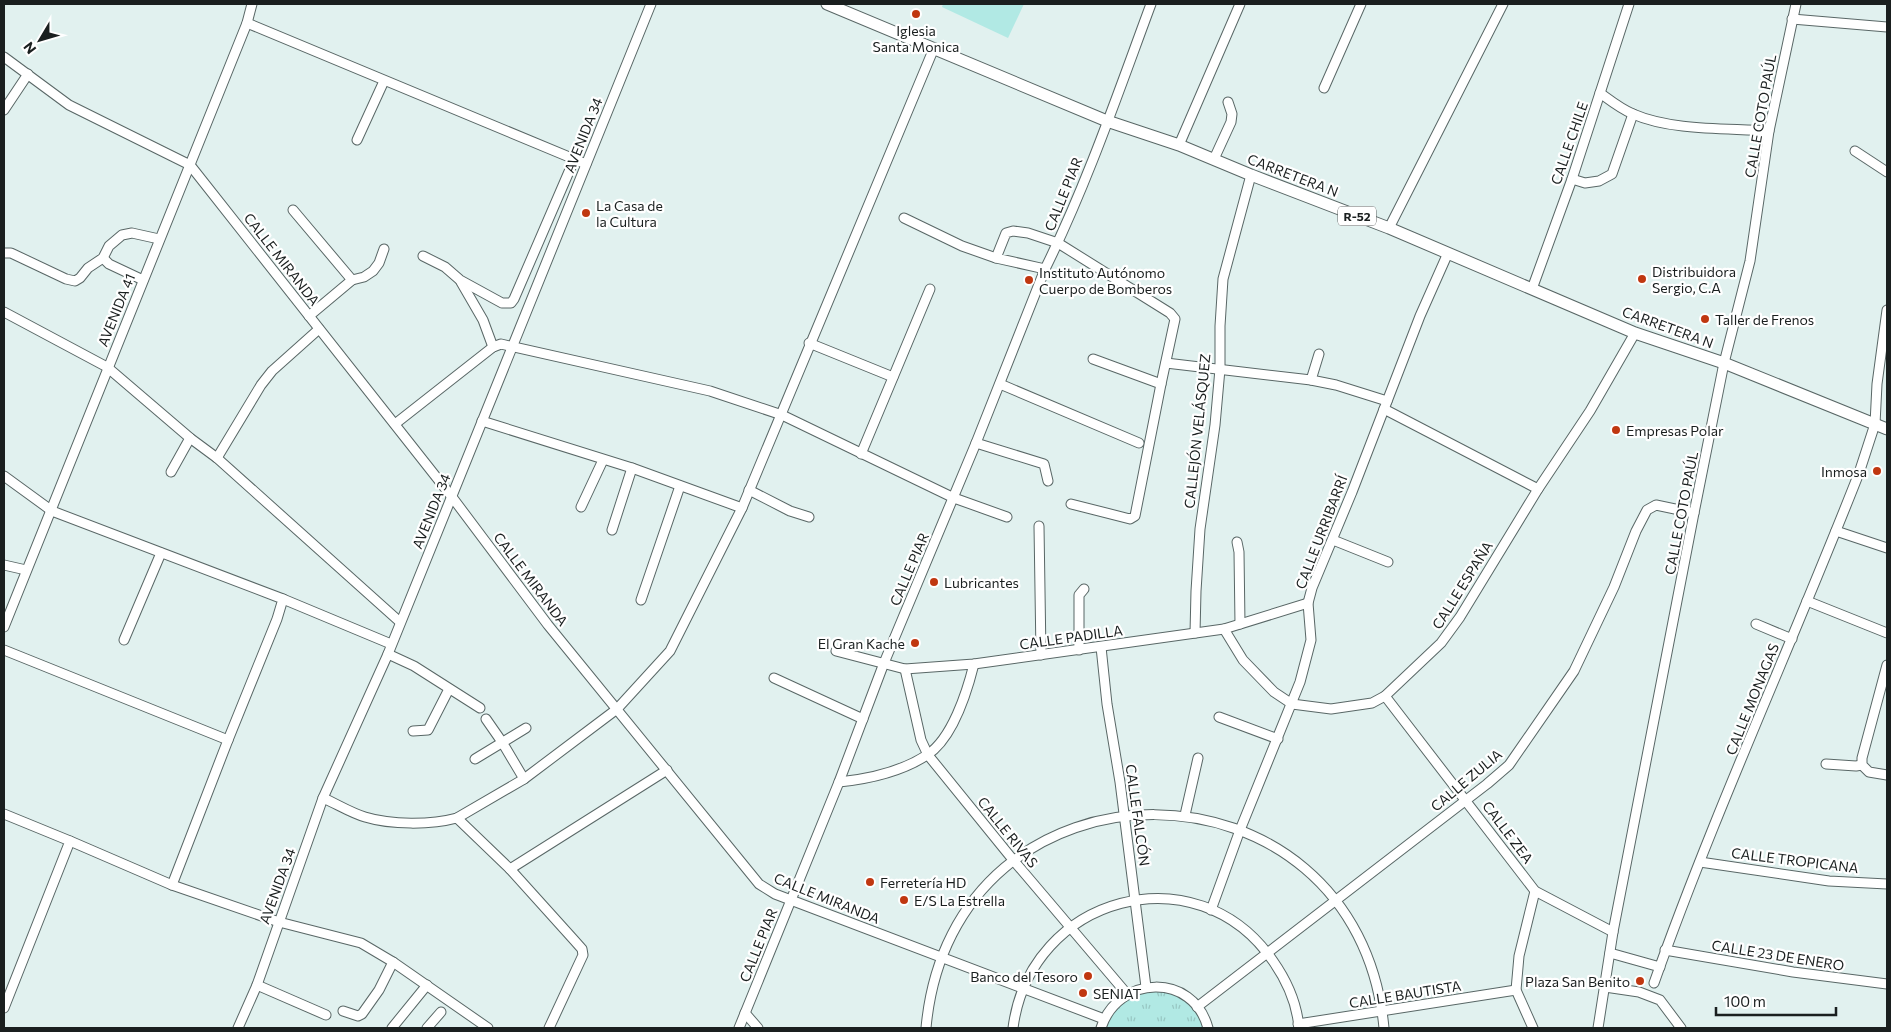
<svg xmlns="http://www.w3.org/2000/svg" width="1891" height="1032" font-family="Commissioner,sans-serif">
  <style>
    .grass { fill: url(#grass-tufts) }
    .pitch { fill: #b1e9e4 }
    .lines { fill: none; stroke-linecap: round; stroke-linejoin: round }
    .minor-casing { stroke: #596766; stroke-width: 11 }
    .major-casing { stroke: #596766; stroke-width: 13 }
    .minor { stroke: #fff; stroke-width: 9 }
    .major { stroke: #fff; stroke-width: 11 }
    .poi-dot { fill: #c03710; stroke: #fff; stroke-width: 2 }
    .labels { text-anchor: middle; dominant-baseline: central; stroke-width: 4.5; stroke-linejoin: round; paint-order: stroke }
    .shield { fill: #fff; stroke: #5f6262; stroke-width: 1 }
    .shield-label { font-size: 12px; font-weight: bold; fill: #1a1f1f }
    .poi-label { font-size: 14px; fill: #1a1f1f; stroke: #fff; text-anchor: start }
    .street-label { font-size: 14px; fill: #1a1f1f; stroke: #fff }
  </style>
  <defs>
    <pattern id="grass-tufts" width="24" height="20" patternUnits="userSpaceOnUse" patternTransform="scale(1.25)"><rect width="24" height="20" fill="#b1e9e4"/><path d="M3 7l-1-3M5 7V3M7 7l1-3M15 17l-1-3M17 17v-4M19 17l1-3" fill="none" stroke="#98c7c3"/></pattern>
  </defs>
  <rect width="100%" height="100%" fill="#e1f1ef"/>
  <path class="grass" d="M1140 989 1183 995 1208 1028H1101L1104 1019Z"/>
  <path class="pitch" d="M943 4H1024L1008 38 942 7Z"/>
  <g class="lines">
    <g class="minor-casing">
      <g id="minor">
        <path d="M1792 19 1887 27"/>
        <path d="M247 23 586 164"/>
        <path d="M4 57 69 105 190 165 452 497 548 625 759 884 775 894 1104 1019"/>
        <path d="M1324 88 1361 4"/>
        <path d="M1600 93C1611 101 1621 109 1633 114 1672 131 1727 128 1769 131"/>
        <path d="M4 110 28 74"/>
        <path d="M357 140 384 81"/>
        <path d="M1179 145 1240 4"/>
        <path d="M1855 151 1887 172"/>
        <path d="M1214 159 1231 122 1232 114 1228 102"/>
        <path d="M1572 179 1585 183 1599 181 1612 174 1633 114"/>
        <path d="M293 210 352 280"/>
        <path d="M904 218 962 246 996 258"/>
        <path d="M1389 228 1503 4"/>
        <path d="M4 253H11L66 279 75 281 80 278 88 268 103 258 109 246 122 235 132 233 159 239"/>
        <path d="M423 256 445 267 460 280 502 303H511L514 299 574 160"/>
        <path d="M103 258 109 264 143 280"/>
        <path d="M1045 269 996 258 1006 233 1013 231 1028 233 1058 243 1170 313 1175 319 1161 384 1135 516 1130 519 1071 504"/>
        <path d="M461 282 483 320 493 347"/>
        <path d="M1532 289 1572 179 1629 4"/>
        <path d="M4 312 107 367 190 438 217 458 400 622"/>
        <path d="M309 316 352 280 364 277 373 271 379 263 384 249"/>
        <path d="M809 343 893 377"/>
        <path d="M1093 359 1161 384"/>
        <path d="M1166 363 1311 380 1336 385 1387 401"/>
        <path d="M1311 380 1319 354"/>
        <path d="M1000 384 1139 443"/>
        <path d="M1384 409 1538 489"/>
        <path d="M482 421 632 468 742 508"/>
        <path d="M395 424 493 347 501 344 710 391 782 415 954 498 1007 517"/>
        <path d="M976 443 1044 464 1048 481"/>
        <path d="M861 454 930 289"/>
        <path d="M217 458 261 385 272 371 319 329"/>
        <path d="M171 472 190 438"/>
        <path d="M4 476 52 511 283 599 277 619 228 740 172 885"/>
        <path d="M749 490 790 511 809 517"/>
        <path d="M581 507 603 460"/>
        <path d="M1039 526 1041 655"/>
        <path d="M612 530 632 468"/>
        <path d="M1836 531 1887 548"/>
        <path d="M1333 540 1388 562"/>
        <path d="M1237 542 1239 552 1240 624"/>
        <path d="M4 565 26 570"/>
        <path d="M283 599 391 644"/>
        <path d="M641 600 680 486"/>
        <path d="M1807 601 1887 633"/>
        <path d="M1756 624 1792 639"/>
        <path d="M4 627 247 23 252 4"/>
        <path d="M1224 629 1243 660 1274 692 1292 704 1331 709 1372 703 1385 696 1441 643 1460 617 1538 489 1590 411 1635 333"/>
        <path d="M1195 633 1196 591 1200 529 1215 425 1220 369V326L1223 279 1251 175"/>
        <path d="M124 640 161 553"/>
        <path d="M1101 647 1107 704 1120 782 1146 987"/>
        <path d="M4 650 228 740"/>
        <path d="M1079 650V595L1084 589"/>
        <path d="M836 651 905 669 974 664 1224 629 1308 603"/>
        <path d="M388 654 414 666 480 708"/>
        <path d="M1887 665 1862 758V765L1869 772 1887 775"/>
        <path d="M905 669 921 740 928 755 1014 861 1127 994"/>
        <path d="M774 678 863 719"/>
        <path d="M1385 696 1535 891 1613 932"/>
        <path d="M1219 717 1278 739"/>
        <path d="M486 719 502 742 524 779"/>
        <path d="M413 731 428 730 449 689"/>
        <path d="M475 759 526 728"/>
        <path d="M1826 764 1856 766 1862 765"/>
        <path d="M839 782C869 779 901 772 927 755 952 739 967 692 974 664"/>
        <path d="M323 798C337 804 351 813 365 817 391 825 431 825 457 818L510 869 574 940 582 949 583 955 549 1028"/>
        <path d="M4 814 70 841 4 1008"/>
        <path d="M1185 815 1198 758"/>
        <path d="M457 818 524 779 617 709 670 651 742 508 934 48"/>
        <path d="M70 841 172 885 279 922 361 943 393 962 488 1028"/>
        <path d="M1700 862 1829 881 1887 884"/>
        <path d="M510 869 667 770"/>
        <path d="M1211 910 1240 830 1300 682 1311 640 1308 603 1312 588 1352 492 1420 316 1448 253"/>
        <path d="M1665 950 1793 972 1887 984"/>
        <path d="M1610 953 1660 967"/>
        <path d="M1654 983C1715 811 1792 644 1859 473L1875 424 1877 384 1887 310"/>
        <path d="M257 985 326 1015"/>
        <path d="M1605 987 1639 992 1660 1000 1681 1028"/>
        <path d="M1197 1007 1487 784 1509 765 1574 671 1614 587 1636 531 1647 510 1656 505 1694 513"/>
        <path d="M343 1011 358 1016 362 1014 379 990 393 962"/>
        <path d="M745 1013 758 1028"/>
        <path d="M1298 1024 1516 990"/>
        <path d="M238 1028 257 985 323 798 388 654 651 4"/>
        <path d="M392 1028 427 985"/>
        <path d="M427 1028 441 1012"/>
        <path d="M739 1028 839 782 884 663 976 443 1045 269C1087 184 1118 93 1151 4"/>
        <path d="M926 1028C952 742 1357 745 1384 1028"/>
        <path d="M1013 1028C1030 896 1197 850 1273 961 1287 981 1297 1004 1299 1028"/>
        <path d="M1101 1028C1118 975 1193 972 1208 1028"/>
        <path d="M1533 1028 1516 990 1519 956 1535 891"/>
        <path d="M1598 1028 1613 932 1694 513 1724 363 1750 261 1769 131 1796 4"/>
      </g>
    </g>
    <g class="major-casing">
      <path id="major" d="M827 4 1107 121 1179 145 1251 175 1389 228 1635 333 1724 363 1887 429"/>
    </g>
    <use href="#minor" class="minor"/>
    <use href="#major" class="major"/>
  </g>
  <g class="poi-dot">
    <circle cx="916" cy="14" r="5"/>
    <circle cx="586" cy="213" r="5"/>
    <circle cx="1642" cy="279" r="5"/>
    <circle cx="1029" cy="280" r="5"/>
    <circle cx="1705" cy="319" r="5"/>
    <circle cx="1616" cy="430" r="5"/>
    <circle cx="1877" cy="471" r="5"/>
    <circle cx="934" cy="582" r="5"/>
    <circle cx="915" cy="643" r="5"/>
    <circle cx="870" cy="882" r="5"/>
    <circle cx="904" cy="900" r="5"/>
    <circle cx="1088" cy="976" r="5"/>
    <circle cx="1640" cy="981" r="5"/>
    <circle cx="1083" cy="993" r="5"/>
  </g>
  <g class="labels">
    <rect class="shield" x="1338" y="206.5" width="38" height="19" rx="4"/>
    <g class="shield-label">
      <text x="1357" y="216">R-52</text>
    </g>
    <g class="poi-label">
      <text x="916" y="30" text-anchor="middle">Iglesia<tspan x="916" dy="16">Santa Monica</tspan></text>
      <text x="596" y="205">La Casa de<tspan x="596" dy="16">la Cultura</tspan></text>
      <text x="1652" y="271">Distribuidora<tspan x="1652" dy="16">Sergio, C.A</tspan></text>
      <text x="1039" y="272">Instituto Autónomo<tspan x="1039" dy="16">Cuerpo de Bomberos</tspan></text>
      <text x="1715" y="319">Taller de Frenos</text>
      <text x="1626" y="430">Empresas Polar</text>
      <text x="1867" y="471" text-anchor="end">Inmosa</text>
      <text x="944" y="582">Lubricantes</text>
      <text x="905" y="643" text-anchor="end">El Gran Kache</text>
      <text x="880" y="882">Ferretería HD</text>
      <text x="914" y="900">E/S La Estrella</text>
      <text x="1078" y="976" text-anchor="end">Banco del Tesoro</text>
      <text x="1630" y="981" text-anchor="end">Plaza San Benito</text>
      <text x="1093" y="993">SENIAT</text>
    </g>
    <g class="street-label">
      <text transform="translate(1760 116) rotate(-80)">CALLE COTO PAÚL</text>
      <text transform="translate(583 135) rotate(-68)">AVENIDA 34</text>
      <text transform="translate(1569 143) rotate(-71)">CALLE CHILE</text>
      <text transform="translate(1293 175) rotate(21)">CARRETERA N</text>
      <text transform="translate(1063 194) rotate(-68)">CALLE PIAR</text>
      <text transform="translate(282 259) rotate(52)">CALLE MIRANDA</text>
      <text transform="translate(116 310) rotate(-68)">AVENIDA 41</text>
      <text transform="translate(1668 327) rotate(20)">CARRETERA N</text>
      <text transform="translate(1197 431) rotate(-84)">CALLEJÓN VELÁSQUEZ</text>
      <text transform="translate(431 511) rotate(-68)">AVENIDA 34</text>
      <text transform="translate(1681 513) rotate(-79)">CALLE COTO PAÚL</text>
      <text transform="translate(1321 532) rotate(-69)">CALLE URRIBARRÍ</text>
      <text transform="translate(909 569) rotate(-67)">CALLE PIAR</text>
      <text transform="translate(531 579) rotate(53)">CALLE MIRANDA</text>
      <text transform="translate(1462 585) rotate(-58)">CALLE ESPAÑA</text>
      <text transform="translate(1071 637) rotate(-8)">CALLE PADILLA</text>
      <text transform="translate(1752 699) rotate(-68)">CALLE MONAGAS</text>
      <text transform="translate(1466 780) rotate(-40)">CALLE ZULIA</text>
      <text transform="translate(1138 815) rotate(82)">CALLE FALCÓN</text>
      <text transform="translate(1008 832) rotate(51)">CALLE RIVAS</text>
      <text transform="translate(1508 832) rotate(53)">CALLE ZEA</text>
      <text transform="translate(1795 860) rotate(7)">CALLE TROPICANA</text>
      <text transform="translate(277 886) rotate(-70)">AVENIDA 34</text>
      <text transform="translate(827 898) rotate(22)">CALLE MIRANDA</text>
      <text transform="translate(758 945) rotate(-68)">CALLE PIAR</text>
      <text transform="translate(1778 955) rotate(9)">CALLE 23 DE ENERO</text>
      <text transform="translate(1405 994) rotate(-9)">CALLE BAUTISTA</text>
    </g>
  </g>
  <rect width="1891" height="1032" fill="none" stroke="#1a1f1f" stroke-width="10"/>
  <g transform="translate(40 40) rotate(232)" stroke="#ffffff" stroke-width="4" paint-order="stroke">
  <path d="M0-4L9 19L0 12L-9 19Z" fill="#1a1f1f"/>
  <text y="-8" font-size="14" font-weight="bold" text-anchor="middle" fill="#1a1f1f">N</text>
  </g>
  <path d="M1716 1007v8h120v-8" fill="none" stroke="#1a1f1f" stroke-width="2.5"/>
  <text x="1724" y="1007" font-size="15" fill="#1a1f1f" stroke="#ffffff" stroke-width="4" paint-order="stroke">100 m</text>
</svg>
